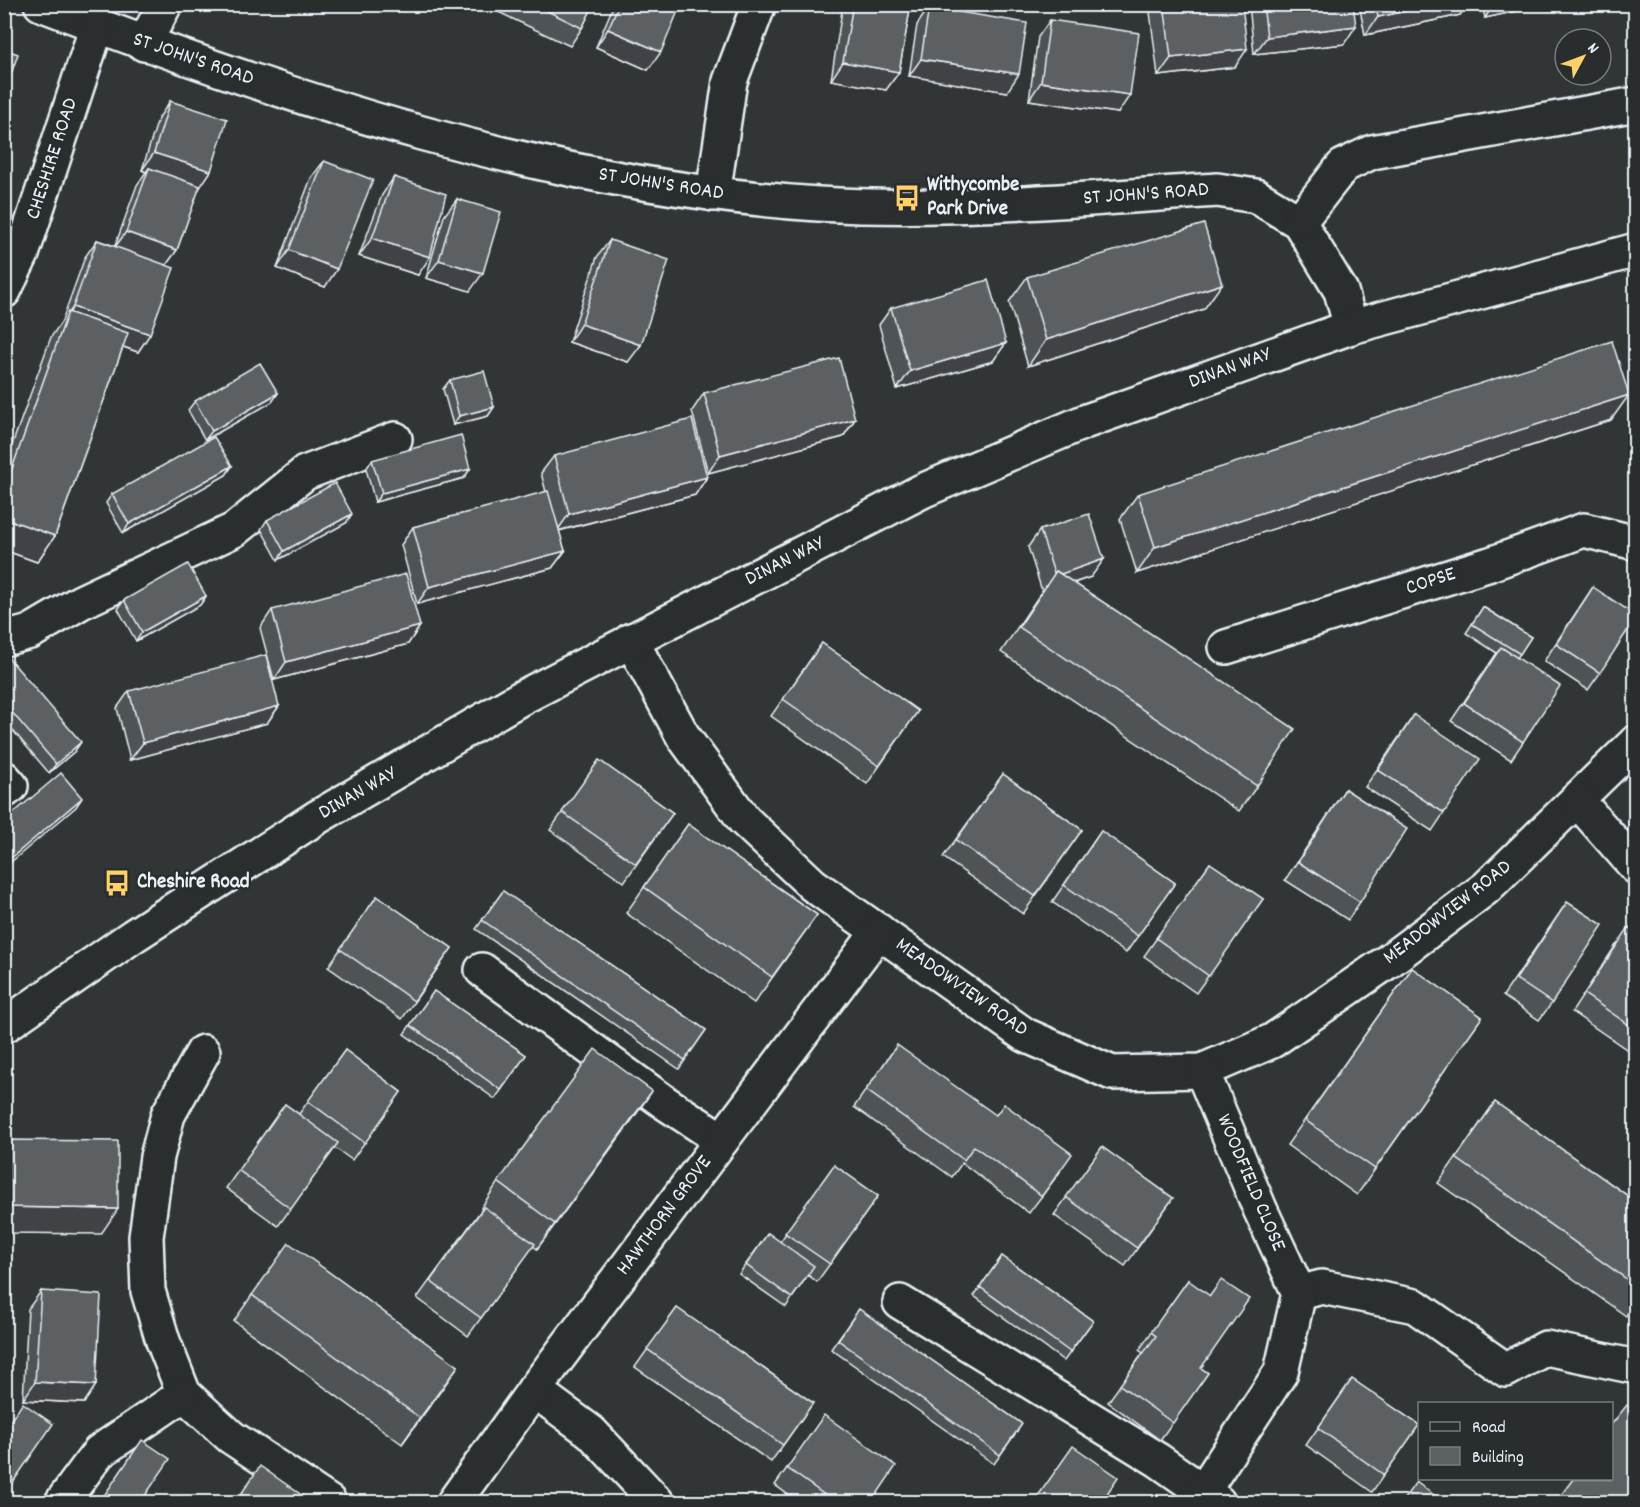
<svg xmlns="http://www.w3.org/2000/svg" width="1640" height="1507" font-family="Dekko,sans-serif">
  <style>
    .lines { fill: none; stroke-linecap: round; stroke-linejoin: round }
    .minor-casing { stroke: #e8f1f8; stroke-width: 38 }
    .minor { stroke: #2a2d2e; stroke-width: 33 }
    .wall { fill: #4f5355; stroke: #e8f1f8; stroke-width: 1.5 }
    .shaded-wall { fill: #404345; stroke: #e8f1f8; stroke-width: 1.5 }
    .building { fill: #5c6063; stroke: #e8f1f8; stroke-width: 1.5 }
    .labels { text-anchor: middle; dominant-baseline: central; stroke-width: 4.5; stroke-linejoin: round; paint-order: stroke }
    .street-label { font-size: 21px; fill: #e8f1f8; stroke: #2a2d2e }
    .poi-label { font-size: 21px; font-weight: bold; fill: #e8f1f8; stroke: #2a2d2e; text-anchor: start }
  </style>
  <rect width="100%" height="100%" fill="#323536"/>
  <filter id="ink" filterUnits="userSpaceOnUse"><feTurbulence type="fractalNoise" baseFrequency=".0167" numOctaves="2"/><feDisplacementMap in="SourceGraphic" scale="12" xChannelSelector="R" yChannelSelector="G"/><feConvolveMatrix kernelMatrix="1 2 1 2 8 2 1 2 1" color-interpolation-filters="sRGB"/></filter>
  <g filter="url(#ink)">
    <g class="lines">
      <g class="minor-casing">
        <g id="minor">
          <path d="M41 4C292 100 548 186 818 204 950 212 1084 199 1217 190L1256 196 1299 222 1341 291 1351 327"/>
          <path d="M144 44 165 4"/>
          <path d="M713 194 730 81 759 4"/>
          <path d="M1299 222 1343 166 1372 152 1636 104"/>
          <path d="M4 291 22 254 97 26"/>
          <path d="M4 639 30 632 81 602 234 530 305 473 395 439"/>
          <path d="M631 640 683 736 744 820 813 885 1025 1035 1112 1073 1202 1071 1272 1041 1390 960 1486 888 1636 742"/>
          <path d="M1226 647 1490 564 1584 530 1636 543"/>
          <path d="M4 778 11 786 4 791"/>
          <path d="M1577 800 1636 867"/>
          <path d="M482 970 667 1104 722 1140"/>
          <path d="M4 1026 133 936 316 818 521 698 922 491 1084 422 1351 327 1636 250"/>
          <path d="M203 1052 168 1115 157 1157 146 1237 148 1291 163 1341 184 1394 231 1437 329 1502"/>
          <path d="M1299 1293 1322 1287 1415 1306 1506 1370 1546 1348 1636 1367"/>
          <path d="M900 1302 1158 1460 1218 1502"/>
          <path d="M534 1390 591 1432 657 1502"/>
          <path d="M62 1502 99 1452 184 1394"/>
          <path d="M454 1502 534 1390 879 931"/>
          <path d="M1196 1502 1281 1372 1299 1293 1260 1209 1202 1071"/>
        </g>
      </g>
      <use href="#minor" class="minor"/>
    </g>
    <g class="wall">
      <path d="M497 4H594L582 28 570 46 494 10Z"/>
      <path d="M614 4H681L648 70 596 47Z"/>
      <path d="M843 4H911L899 72 886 90 831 80Z"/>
      <path d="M1155 4H1242L1235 67 1158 76 1150 12Z"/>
      <path d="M1249 4H1353L1344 44 1254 54Z"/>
      <path d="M1359 4H1467L1460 15 1365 35Z"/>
      <path d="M1482 4H1549L1485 18Z"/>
      <path d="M929 7 1007 92 909 76 917 25Z"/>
      <path d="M1050 20 1118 113 1029 100 1038 37Z"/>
      <path d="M170 101 211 171 199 188 177 250 166 265 150 334 138 352 123 347 55 536 37 562 4 550V467L51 337 62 321 85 257 97 240 115 246 137 185 146 172 142 170 158 119Z"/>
      <path d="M324 161 325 287 277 268 311 178Z"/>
      <path d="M394 177 418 275 359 256 382 195Z"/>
      <path d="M457 199 470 291 426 278 444 216Z"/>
      <path d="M610 240 628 362 569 342 597 257Z"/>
      <path d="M1027 277 1204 309 1028 366 1009 302Z"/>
      <path d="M891 308 1006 343 993 361 897 389 879 325Z"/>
      <path d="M450 380 494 407 488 416 453 425 443 389Z"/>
      <path d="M278 393 272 402 205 440 188 410 195 401Z"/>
      <path d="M704 393 855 419 843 437 708 473 692 411Z"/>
      <path d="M1611 420 1137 573 1120 519 1138 494Z"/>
      <path d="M554 456 707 477 695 495 559 531 565 551 552 568 417 604 401 545 413 527 546 492 541 473Z"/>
      <path d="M372 460 470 469 464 478 375 502 366 469Z"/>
      <path d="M232 466 226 475 123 533 106 503 112 494Z"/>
      <path d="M267 520 346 523 278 560 261 529Z"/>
      <path d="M1040 530 1091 577 1074 583 1257 786 1239 811 1001 652 1042 591 1028 547Z"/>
      <path d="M1593 587 1600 673 1588 690 1544 661Z"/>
      <path d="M206 596 200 605 136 641 118 609 124 600Z"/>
      <path d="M1483 607 1531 637 1517 658 1523 742 1511 760 1451 721 1497 653 1466 633Z"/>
      <path d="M272 610 420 626 408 644 274 680 260 628Z"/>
      <path d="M822 643 918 711 867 784 771 716Z"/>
      <path d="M4 657 75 751 49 773 4 720Z"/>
      <path d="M129 691 279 706 267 723 130 760 117 708Z"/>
      <path d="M1414 715 1444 813 1432 831 1365 787Z"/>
      <path d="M599 760 673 813 624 882 550 830Z"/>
      <path d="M1003 774 1082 830 1023 914 943 857Z"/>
      <path d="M1345 789 1360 902 1348 920 1285 880Z"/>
      <path d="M688 824 817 915 754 1003 626 913Z"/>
      <path d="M1101 831 1175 883 1126 953 1052 902Z"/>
      <path d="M1210 863 1263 899 1196 993 1144 956Z"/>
      <path d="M503 891 706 1030 679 1069 476 929Z"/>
      <path d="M377 896 452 948 402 1019 328 967Z"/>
      <path d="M1567 902 1552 1003 1539 1020 1503 996Z"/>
      <path d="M1635 932V1055L1572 1012 1616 945Z"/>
      <path d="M1412 968 1482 1017 1357 1195 1287 1145Z"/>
      <path d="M434 991 526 1055 495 1099 404 1034Z"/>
      <path d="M897 1045 1060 1172 1029 1213 962 1163 952 1177 854 1107Z"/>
      <path d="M345 1050 401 1092 352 1160 335 1148 278 1226 226 1188 285 1104 299 1114Z"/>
      <path d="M652 1091 537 1249 533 1246 468 1336 417 1298 482 1209 481 1208 498 1182Z"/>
      <path d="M1495 1102 1635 1201V1302L1626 1316 1438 1183Z"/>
      <path d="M1102 1147 1173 1198 1125 1266 1054 1215Z"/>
      <path d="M834 1165 878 1196 817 1282 808 1275 786 1307 739 1274 768 1233 780 1242Z"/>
      <path d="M1002 1256 1093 1321 1064 1361 974 1296Z"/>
      <path d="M1188 1280 1201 1368 1208 1373 1160 1440 1108 1402 1143 1353 1139 1350Z"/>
      <path d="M41 1291 96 1385 84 1403 23 1400 28 1309Z"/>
      <path d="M252 1295 458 1366 402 1444 234 1321Z"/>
      <path d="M677 1308 813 1403 771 1462 635 1367Z"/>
      <path d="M859 1309 1022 1424 994 1464 831 1349Z"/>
      <path d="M1352 1379 1419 1425 1372 1492 1306 1445Z"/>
      <path d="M787 1468 871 1503H799L775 1485Z"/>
    </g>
    <g class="shaded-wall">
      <path d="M1439 4H1467L1460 15 1365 35 1378 17Z"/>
      <path d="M1494 4H1549L1485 18Z"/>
      <path d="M1356 26 1344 44 1254 54 1267 37Z"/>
      <path d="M608 29 661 52 648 70 596 47Z"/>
      <path d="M1247 49 1235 67 1158 76 1171 58Z"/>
      <path d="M921 59 1019 74 1007 92 909 76Z"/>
      <path d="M843 62 899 72 886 90 831 80Z"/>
      <path d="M1041 82 1130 95 1118 113 1029 100Z"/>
      <path d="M154 153 211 171 199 189 149 168 146 172 142 170Z"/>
      <path d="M126 232 177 250 164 268 113 250Z"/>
      <path d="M372 238 430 257 418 275 359 256Z"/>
      <path d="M289 250 337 269 325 287 277 268Z"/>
      <path d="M439 260 483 273 470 291 426 278Z"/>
      <path d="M1222 284 1204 309 1028 366 1046 340Z"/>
      <path d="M73 307 150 334 138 352 64 326 67 316Z"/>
      <path d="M581 324 641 345 628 362 569 342Z"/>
      <path d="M1006 343 993 361 897 389 910 371Z"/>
      <path d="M278 393 272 402 205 440 212 431Z"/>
      <path d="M1629 395 1611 420 1137 573 1155 547Z"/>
      <path d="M494 407 488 416 453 425 459 416Z"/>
      <path d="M855 419 843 437 708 473 720 455Z"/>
      <path d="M232 466 226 475 123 533 129 524Z"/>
      <path d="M470 469 464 478 375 502 382 493Z"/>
      <path d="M707 477 695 495 557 531 569 514Z"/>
      <path d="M352 514 346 523 278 560 284 551Z"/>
      <path d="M4 518 55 536 37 562 4 550Z"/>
      <path d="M565 551 552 568 417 604 429 587Z"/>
      <path d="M1104 559 1091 577 1043 593 1055 576Z"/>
      <path d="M206 596 200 605 136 641 142 632Z"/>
      <path d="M420 626 408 644 274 680 286 662Z"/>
      <path d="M279 706 267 723 130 760 143 743Z"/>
      <path d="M81 742 75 751 49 773 56 764Z"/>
      <path d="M82 798 76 807 4 868V864Z"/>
      <path d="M652 1091 635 1116 537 1249 555 1224Z"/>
      <path d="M4 1207 118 1209 101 1234 4 1233Z"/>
      <path d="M458 1366 440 1392 402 1444 420 1418Z"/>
      <path d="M35 1382 96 1385 84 1403 23 1400Z"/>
    </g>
    <g class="building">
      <path d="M533 4H594L582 28Z"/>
      <path d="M619 4H681L661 52 608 29Z"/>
      <path d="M853 4H911L899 72 843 62Z"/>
      <path d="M1164 4H1242L1247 49 1171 58Z"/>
      <path d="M1263 4H1353L1356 26 1267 37Z"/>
      <path d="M1375 4H1439L1378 17Z"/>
      <path d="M929 7 1027 23 1019 74 921 59Z"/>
      <path d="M1050 20 1139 33 1130 95 1041 82Z"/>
      <path d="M4 49 18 54 4 95Z"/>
      <path d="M170 101 227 119 211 171 154 153Z"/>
      <path d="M324 161 373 180 337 269 289 250Z"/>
      <path d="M149 168 200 186 177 250 126 232Z"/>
      <path d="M394 177 446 194 430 257 372 238Z"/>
      <path d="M457 199 501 212 483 273 439 260Z"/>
      <path d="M1204 224 1222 284 1046 340 1027 277Z"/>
      <path d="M97 240 174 268 150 334 73 307Z"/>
      <path d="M610 240 669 260 641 345 581 324Z"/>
      <path d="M988 280 1006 343 910 371 891 308Z"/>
      <path d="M68 312 128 333 55 536 4 518V491Z"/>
      <path d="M1612 341 1629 395 1155 547 1138 494Z"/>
      <path d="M839 358 855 419 720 455 704 393Z"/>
      <path d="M260 363 278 393 212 431 195 401Z"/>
      <path d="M484 371 494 407 459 416 450 380Z"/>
      <path d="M692 419 707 477 569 514 554 456Z"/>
      <path d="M461 435 470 469 382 493 372 460Z"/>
      <path d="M214 437 232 466 129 524 112 494Z"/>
      <path d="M335 483 352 514 284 551 267 520Z"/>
      <path d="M548 491 565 551 429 587 413 527Z"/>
      <path d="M1089 514 1104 559 1061 574 1056 571 1054 573 1040 530Z"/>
      <path d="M188 564 206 596 142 632 124 600Z"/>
      <path d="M1056 571 1295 729 1257 786 1019 627Z"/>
      <path d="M406 574 420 626 286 662 272 610Z"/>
      <path d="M1593 587 1635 615V619L1600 673 1556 644Z"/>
      <path d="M1483 607 1531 637 1520 654 1472 624Z"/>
      <path d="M822 643 918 711 879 766 783 699Z"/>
      <path d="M1501 647 1560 686 1523 742 1464 703Z"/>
      <path d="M6 655 81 742 56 764 4 703V657Z"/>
      <path d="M266 655 279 706 143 743 129 691Z"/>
      <path d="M1414 715 1480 759 1444 813 1378 770Z"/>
      <path d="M599 760 673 813 636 864 562 812Z"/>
      <path d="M61 773 82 798 4 864V821Z"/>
      <path d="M1003 774 1082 830 1035 896 956 840Z"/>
      <path d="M1345 789 1407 829 1360 902 1298 862Z"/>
      <path d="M688 824 817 915 772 977 644 887Z"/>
      <path d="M1101 831 1175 883 1138 936 1064 885Z"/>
      <path d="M1210 863 1263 899 1209 976 1156 938Z"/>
      <path d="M503 891 706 1030 685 1060 482 920Z"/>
      <path d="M377 896 452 948 414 1001 340 949Z"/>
      <path d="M1567 902 1603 925 1552 1003 1516 979Z"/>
      <path d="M1629 927 1635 932V1029L1584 994Z"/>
      <path d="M1412 968 1482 1017 1375 1169 1305 1120Z"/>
      <path d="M434 991 526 1055 501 1090 410 1025Z"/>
      <path d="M897 1045 996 1115 1004 1104 1072 1154 1042 1196 974 1146 964 1160 866 1090Z"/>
      <path d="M595 1049 652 1091 555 1224 498 1182Z"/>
      <path d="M345 1050 401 1092 365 1143 308 1101Z"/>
      <path d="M1495 1102 1635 1201V1285L1456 1158Z"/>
      <path d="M285 1104 338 1143 291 1209 238 1170Z"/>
      <path d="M4 1140 118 1141V1209L4 1207Z"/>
      <path d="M1102 1147 1173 1198 1137 1248 1066 1197Z"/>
      <path d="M834 1165 878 1196 830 1264 785 1233Z"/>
      <path d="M484 1207 535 1244 481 1318 430 1281Z"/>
      <path d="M768 1233 814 1266 792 1298 746 1265Z"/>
      <path d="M289 1243 458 1366 420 1418 252 1295Z"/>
      <path d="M1002 1256 1093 1321 1070 1352 980 1287Z"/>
      <path d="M1188 1280 1210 1296 1221 1280 1249 1299 1201 1368 1208 1373 1173 1423 1120 1385 1156 1336 1151 1332Z"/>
      <path d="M41 1291 101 1295 96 1385 35 1382Z"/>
      <path d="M677 1308 813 1403 783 1445 647 1349Z"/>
      <path d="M859 1309 1022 1424 1000 1455 838 1340Z"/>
      <path d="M1352 1379 1419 1425 1384 1475 1318 1428Z"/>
      <path d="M23 1403 53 1424 4 1495V1429Z"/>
      <path d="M1627 1405 1635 1411V1497L1632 1503H1555L1573 1479H1611V1425Z"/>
      <path d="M824 1415 896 1466 871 1503H836L787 1468Z"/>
      <path d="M142 1440 170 1459 140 1503H99Z"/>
      <path d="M1073 1446 1118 1477 1101 1503H1033Z"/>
      <path d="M260 1466 313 1503H235Z"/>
      <path d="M1416 1482 1445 1503H1401Z"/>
    </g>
  </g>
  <defs>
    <g id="bus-bare" transform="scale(2.07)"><path d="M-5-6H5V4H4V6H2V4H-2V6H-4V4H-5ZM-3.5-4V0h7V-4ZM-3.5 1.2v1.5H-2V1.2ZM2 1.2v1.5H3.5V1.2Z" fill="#ffd166" stroke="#2a2d2e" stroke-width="2.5" paint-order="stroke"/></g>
  </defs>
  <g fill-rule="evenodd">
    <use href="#bus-bare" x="907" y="198"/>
    <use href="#bus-bare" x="117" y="883"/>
  </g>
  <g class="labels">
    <g class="street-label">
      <text transform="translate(193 60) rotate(19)">ST JOHN'S ROAD</text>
      <text transform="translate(53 159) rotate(-72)">CHESHIRE ROAD</text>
      <text transform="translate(661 185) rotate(9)">ST JOHN'S ROAD</text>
      <text transform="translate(1146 195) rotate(-4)">ST JOHN'S ROAD</text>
      <text transform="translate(1230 369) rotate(-20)">DINAN WAY</text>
      <text transform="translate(785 562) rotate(-27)">DINAN WAY</text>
      <text transform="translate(1431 582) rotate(-18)">COPSE</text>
      <text transform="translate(358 794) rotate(-30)">DINAN WAY</text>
      <text transform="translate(1448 913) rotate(-38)">MEADOWVIEW ROAD</text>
      <text transform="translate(961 988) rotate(35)">MEADOWVIEW ROAD</text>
      <text transform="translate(1250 1183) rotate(67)">WOODFIELD CLOSE</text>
      <text transform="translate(665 1216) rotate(-53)">HAWTHORN GROVE</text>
    </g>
    <g class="poi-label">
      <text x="927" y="186">Withycombe<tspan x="927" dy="24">Park Drive</tspan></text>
      <text x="137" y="883">Cheshire Road</text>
    </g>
  </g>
  <rect width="1640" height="1507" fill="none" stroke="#2a2d2e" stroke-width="24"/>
  <rect x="12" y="12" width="1616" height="1483" fill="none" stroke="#e8f1f8" stroke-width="2" filter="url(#ink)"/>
  <rect x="1418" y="1402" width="195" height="78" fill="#2a2d2e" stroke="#767b7f" stroke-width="1.5"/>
  <rect x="1430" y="1422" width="30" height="9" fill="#2a2d2e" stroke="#767b7f" stroke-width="1.5"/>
  <text x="1472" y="1432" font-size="18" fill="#e8f1f8">Road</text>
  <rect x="1430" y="1447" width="30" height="18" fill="#5c6063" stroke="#767b7f" stroke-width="1.5"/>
  <text x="1472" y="1462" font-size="18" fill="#e8f1f8">Building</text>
  <g transform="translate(1583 57) rotate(49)"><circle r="28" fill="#2a2d2e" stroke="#767b7f" stroke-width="1.5"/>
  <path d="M0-4.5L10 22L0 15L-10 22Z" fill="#ffd166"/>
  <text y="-9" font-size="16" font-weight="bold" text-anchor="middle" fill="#e8f1f8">N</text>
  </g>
</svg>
